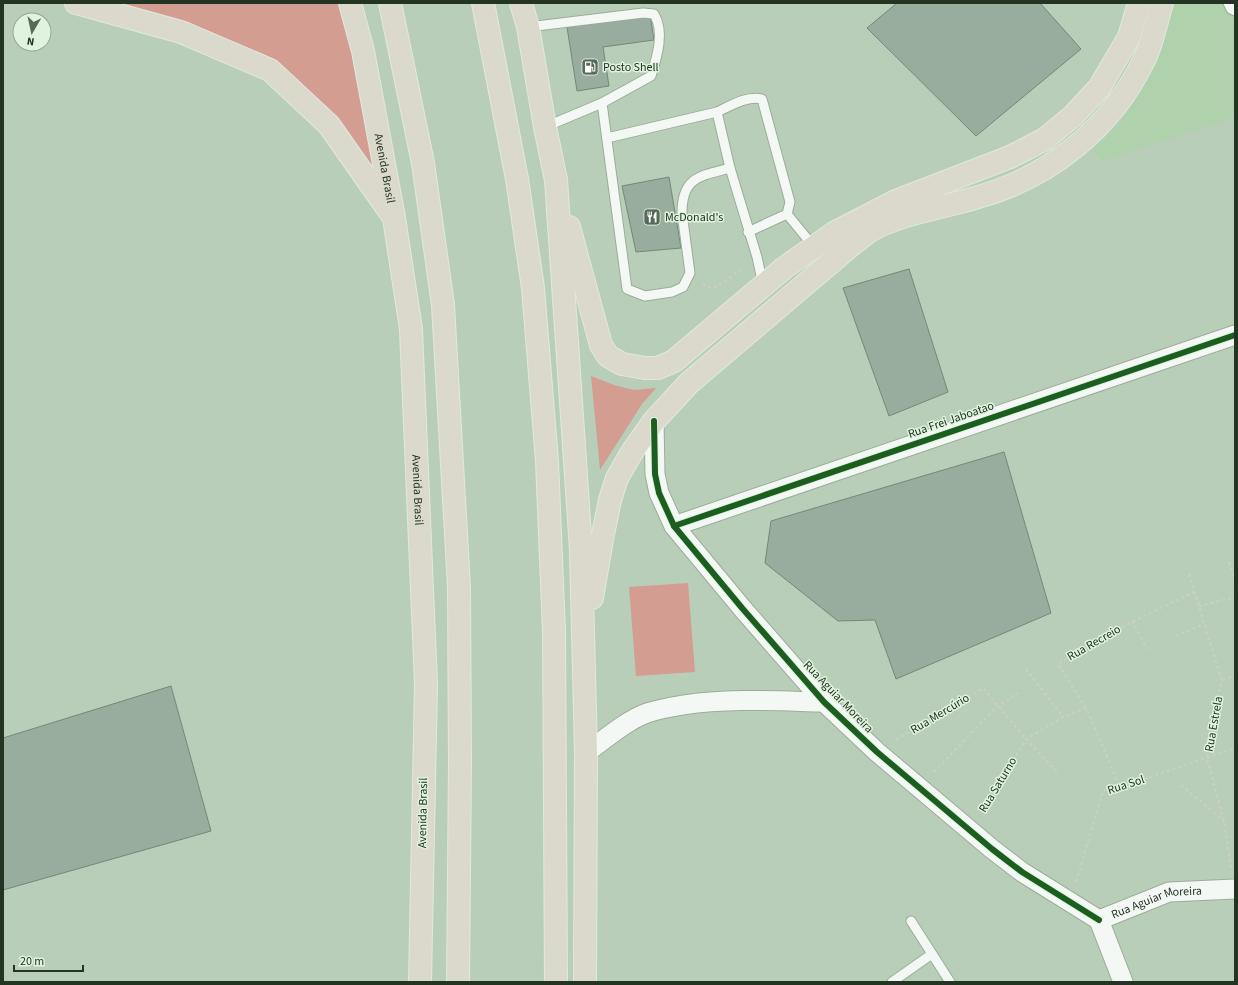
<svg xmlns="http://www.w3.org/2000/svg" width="1238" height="985" font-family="'Source Sans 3',sans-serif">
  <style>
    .built { fill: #afd1ac }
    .green { fill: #d39d91 }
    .building { fill: #99ad9e; stroke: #74887a }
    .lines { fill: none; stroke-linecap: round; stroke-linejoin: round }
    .lane-casing { stroke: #9bac9a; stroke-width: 11 }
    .street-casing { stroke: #9bac9a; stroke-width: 21 }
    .highway-casing { stroke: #e0e9df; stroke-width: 24 }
    .path { stroke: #c8cfc8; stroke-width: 2.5; stroke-dasharray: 3 3; stroke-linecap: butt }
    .lane { stroke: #f4f8f4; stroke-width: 9 }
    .street { stroke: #f4f8f4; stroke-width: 19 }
    .highway { stroke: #dbd9cc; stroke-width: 22 }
    .cycleway-casing { stroke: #dff3de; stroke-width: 8 }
    .cycleway { stroke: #1b5e20; stroke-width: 6 }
    .labels { text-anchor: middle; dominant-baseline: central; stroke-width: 3; stroke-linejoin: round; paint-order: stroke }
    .poi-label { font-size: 12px; fill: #243423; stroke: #dff3de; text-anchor: start }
    .street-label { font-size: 12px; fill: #243423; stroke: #dff3de }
  </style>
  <rect width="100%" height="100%" fill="#b9ceb8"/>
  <path class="built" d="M1175 3H1235V117L1102 161 1093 150 1117 127 1141 92 1162 48Z"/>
  <g class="green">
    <path d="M115 3H339L358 67 374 169 335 117 279 64 184 21Z"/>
    <path d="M591 376 614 385 634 390 656 388 642 404 600 470Z"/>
    <path d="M688 583 695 672 636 676 629 587Z"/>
  </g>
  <g class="building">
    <path d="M897 3H1040L1081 49 976 136 867 28Z"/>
    <path d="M650 15 654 40 603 47 609 86 577 91 567 27Z"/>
    <path d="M669 177 681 248 636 252 622 186Z"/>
    <path d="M909 269 948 392 889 416 843 288Z"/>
    <path d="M1004 452 1051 613 896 679 875 620 838 621 765 563 771 521Z"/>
    <path d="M171 686 211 831 3 890V738Z"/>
  </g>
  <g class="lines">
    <g class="lane-casing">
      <g id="lane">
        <path d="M1228 3 1231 9 1235 11"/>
        <path d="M528 27 643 13 654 14C665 32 657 57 651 76L602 103 545 127"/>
        <path d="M602 103 627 289 645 296 672 292 683 287 690 273 682 213C682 177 700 176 730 168"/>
        <path d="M717 112C730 106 748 95 762 99L790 202 787 214 748 232"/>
        <path d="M607 138 717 112 730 168 757 257 763 285"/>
        <path d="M787 214 814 247"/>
        <path d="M911 921 950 982"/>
        <path d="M892 982 932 954"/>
      </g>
    </g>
    <g class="street-casing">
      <g id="street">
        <path d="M654 421 655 474 659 493 674 526 742 608 824 702 877 752 992 849 1022 872 1099 920"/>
        <path d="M674 526 1235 335"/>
        <path d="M586 753C604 740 627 720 647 713 659 709 671 707 683 705 730 698 777 701 824 702"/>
        <path id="s1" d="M1099 920 1169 892 1235 889"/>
        <path d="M1099 920 1123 982"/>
      </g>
    </g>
    <g class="highway-casing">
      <g id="highway">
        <path d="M76 3 181 32 270 70 329 125 390 212"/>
        <path id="s2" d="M350 3 363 51 394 218 411 329 426 684 420 982"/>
        <path d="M390 3 423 163 443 305 459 587 460 762 458 982"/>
        <path d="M483 3 517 179 533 288 547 461 554 631 556 982"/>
        <path d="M521 3 528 27 545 127 556 180 581 550 586 753 585 982"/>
        <path d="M569 227 601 345 608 356 622 364 645 368H658L674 361 784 268 834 233 896 201 1010 157 1045 139 1073 116 1099 88 1129 37 1139 3"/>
        <path d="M592 598 602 539 610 500 617 478 632 452 654 421 689 383 849 247C855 242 862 237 868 232 898 214 941 208 975 198 1049 178 1112 128 1145 58 1152 44 1157 19 1162 3"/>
      </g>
    </g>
    <g class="path">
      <path d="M703 284 711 288 718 286 743 268"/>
      <path d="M1229 562 1235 582"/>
      <path d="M1189 574 1222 681"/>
      <path d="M1199 606 1235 597"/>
      <path d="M1132 621 1147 649"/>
      <path d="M1176 636 1204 624"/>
      <path d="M1026 669 1063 717"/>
      <path d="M1086 708 1058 664C1102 637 1147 613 1195 592"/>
      <path d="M896 740 983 688 1026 739 1059 774"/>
      <path d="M934 772 997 706 1018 693"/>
      <path d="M1181 785 1224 821"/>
      <path d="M982 812 1026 739 1063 717 1086 708 1120 787"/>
      <path d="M1231 868 1224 822 1207 758 1213 713 1222 681 1235 675"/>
      <path d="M1076 882 1103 791 1120 787 1235 748"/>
    </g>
    <use href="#lane" class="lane"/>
    <use href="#street" class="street"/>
    <use href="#highway" class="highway"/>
    <g class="cycleway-casing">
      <g id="cycleway">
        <path d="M654 421 655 474 659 493 674 526 742 608 824 702 877 752 992 849 1022 872 1099 920"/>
        <path d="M674 526 1235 335"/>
      </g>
    </g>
    <use href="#cycleway" class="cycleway"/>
  </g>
  <defs>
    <g id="fuel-square" transform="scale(0.9)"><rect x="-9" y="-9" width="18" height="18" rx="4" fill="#586a57" stroke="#dff3de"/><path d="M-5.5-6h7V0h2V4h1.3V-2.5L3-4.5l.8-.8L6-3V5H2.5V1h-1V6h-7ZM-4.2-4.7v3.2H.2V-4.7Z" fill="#fff"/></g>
    <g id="restaurant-square" transform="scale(0.9)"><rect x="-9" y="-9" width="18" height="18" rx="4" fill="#586a57" stroke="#dff3de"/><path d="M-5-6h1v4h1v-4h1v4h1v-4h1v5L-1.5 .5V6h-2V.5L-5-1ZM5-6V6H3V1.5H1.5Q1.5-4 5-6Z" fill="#fff"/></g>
  </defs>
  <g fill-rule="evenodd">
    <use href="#fuel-square" x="590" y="67"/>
    <use href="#restaurant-square" x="652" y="217"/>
  </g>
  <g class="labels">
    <g class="poi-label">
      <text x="603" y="67">Posto Shell</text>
      <text x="665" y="217">McDonald's</text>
    </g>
    <g class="street-label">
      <text stroke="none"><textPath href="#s2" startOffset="169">Avenida Brasil</textPath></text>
      <text transform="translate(951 420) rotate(-19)">Rua Frei Jaboatao</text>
      <text stroke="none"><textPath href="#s2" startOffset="493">Avenida Brasil</textPath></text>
      <text transform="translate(1094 643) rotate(-30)">Rua Recreio</text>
      <text transform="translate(838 697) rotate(46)">Rua Aguiar Moreira</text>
      <text transform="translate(940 714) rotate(-31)">Rua Mercúrio</text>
      <text transform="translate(1214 724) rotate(-80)">Rua Estrela</text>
      <text transform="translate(998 785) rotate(-59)">Rua Saturno</text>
      <text transform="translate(1126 785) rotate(-18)">Rua Sol</text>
      <text transform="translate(423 813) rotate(-89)">Avenida Brasil</text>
      <text stroke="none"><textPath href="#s1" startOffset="61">Rua Aguiar Moreira</textPath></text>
    </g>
  </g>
  <rect width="1238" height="985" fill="none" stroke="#243423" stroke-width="8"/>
  <g transform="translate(32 32) rotate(189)"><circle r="19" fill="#dff3de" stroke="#94a793"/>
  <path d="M0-3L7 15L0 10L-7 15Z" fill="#586a57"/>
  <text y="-6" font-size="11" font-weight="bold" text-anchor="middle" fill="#243423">N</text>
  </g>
  <path d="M14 965v6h69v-6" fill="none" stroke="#243423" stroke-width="2"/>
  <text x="20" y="965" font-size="12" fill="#243423" stroke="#dff3de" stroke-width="3" paint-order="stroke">20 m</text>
</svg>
